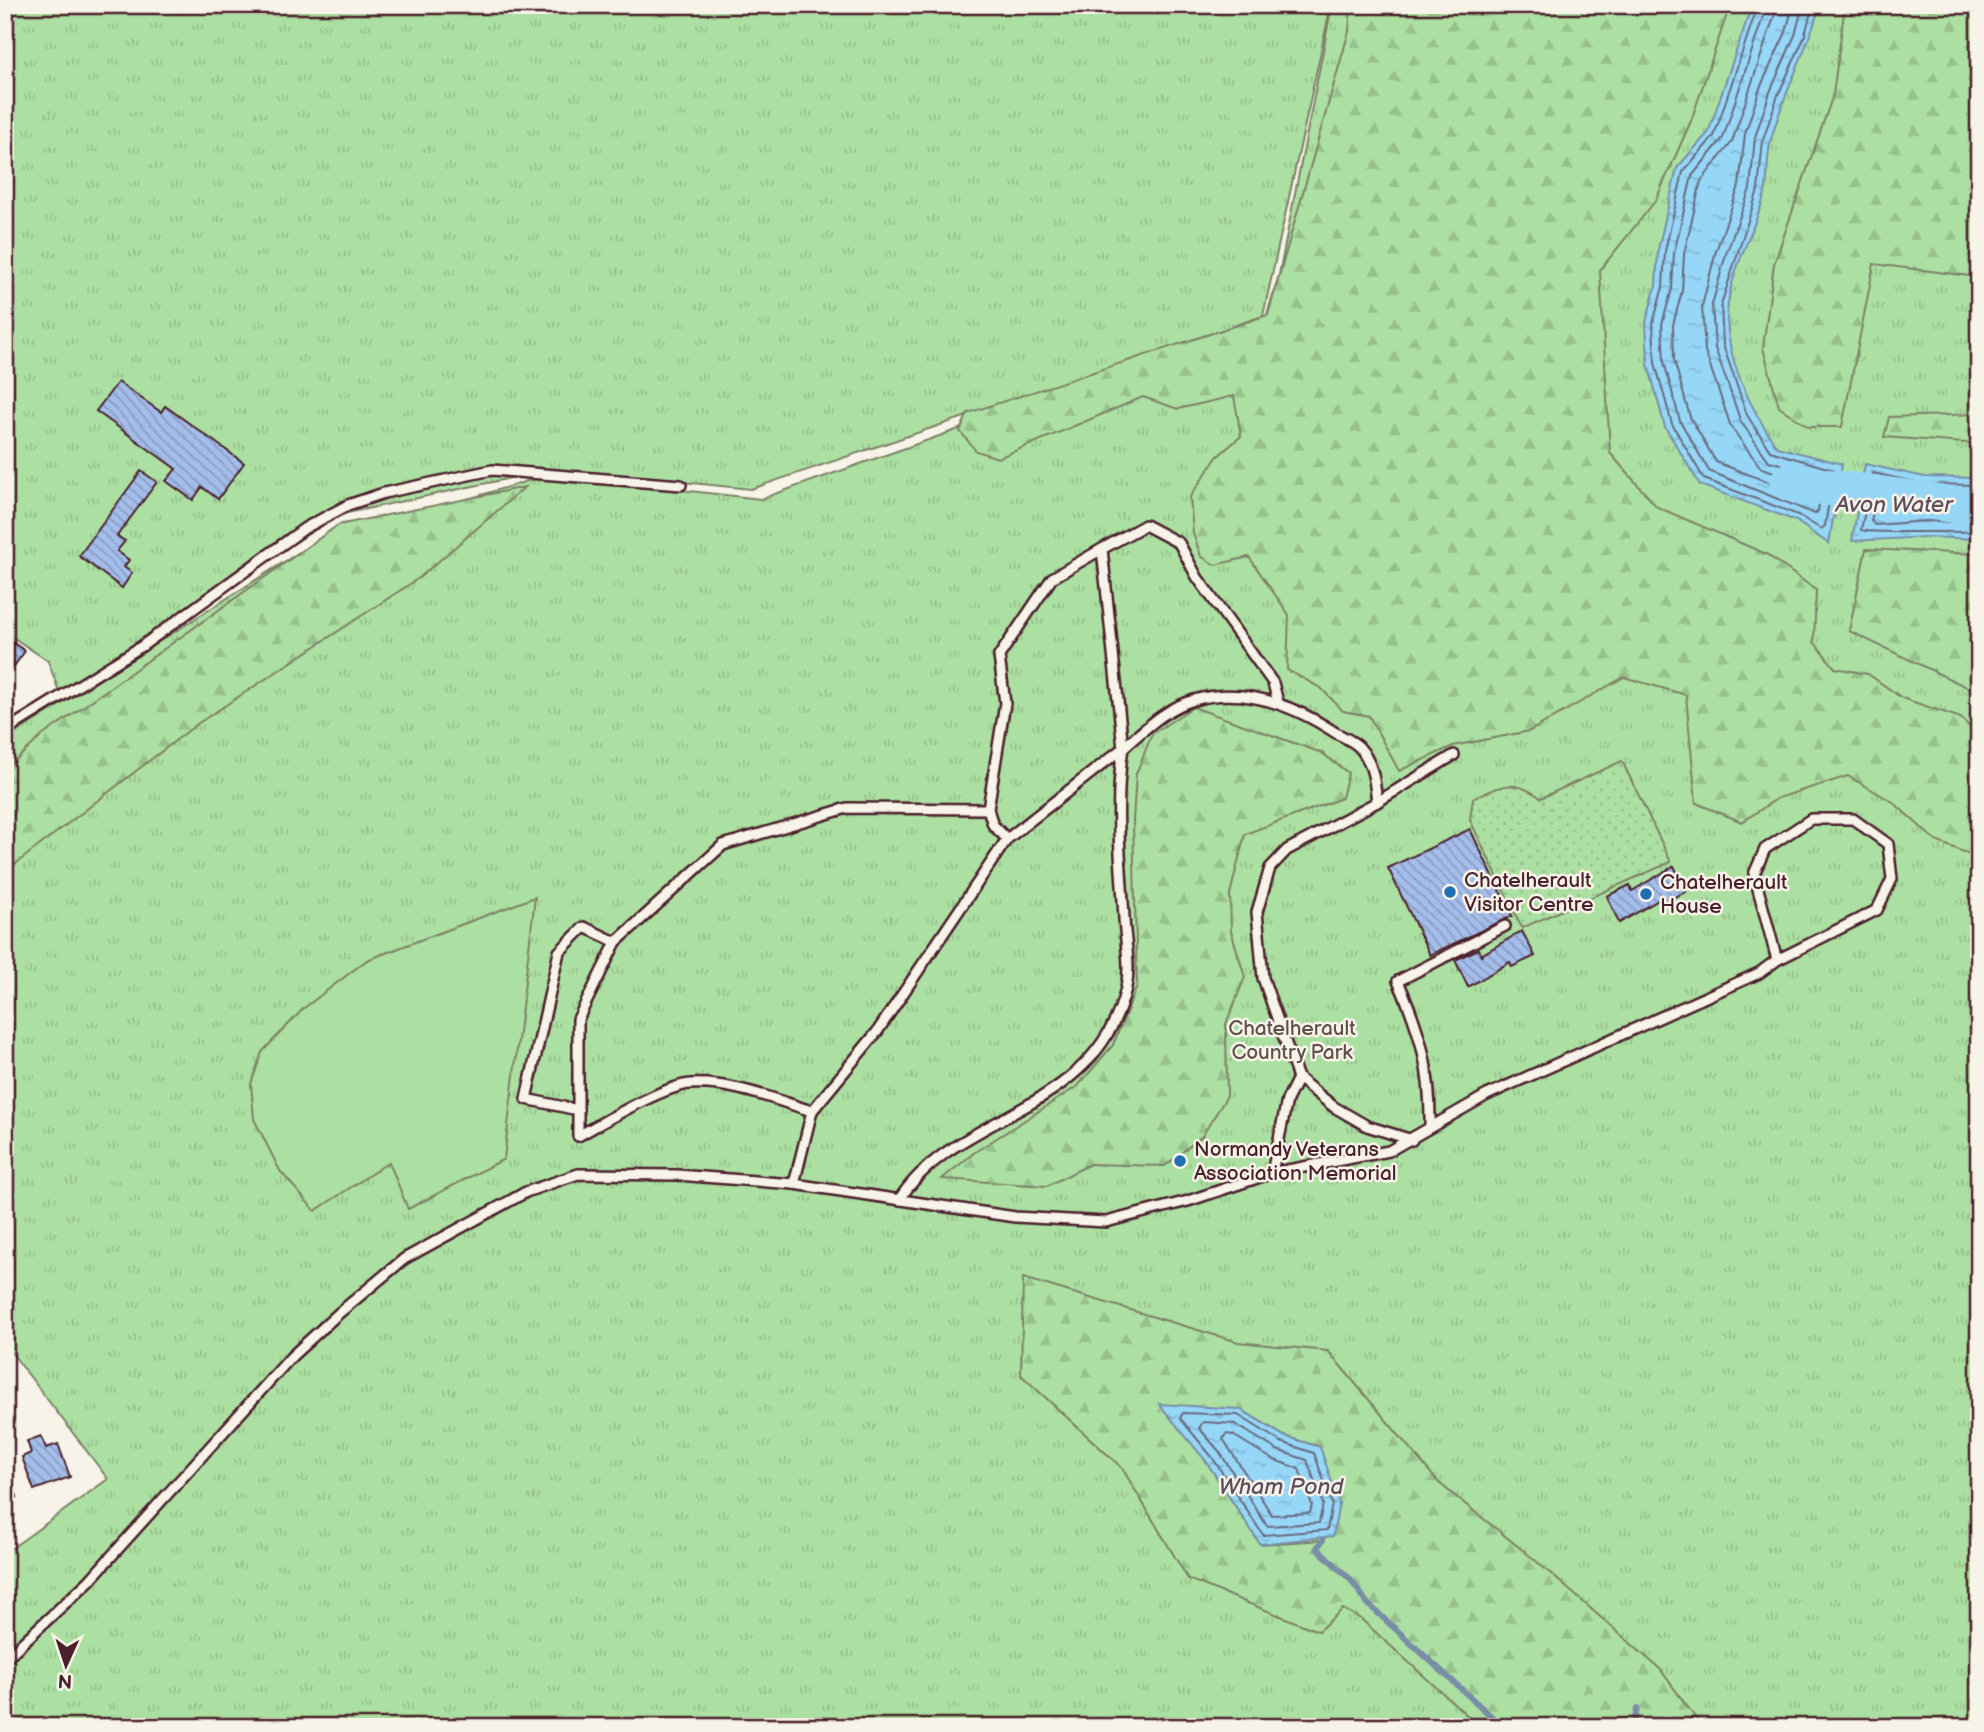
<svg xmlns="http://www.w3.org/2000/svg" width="1984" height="1732" font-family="'Balsamiq Sans',sans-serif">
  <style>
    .grass { fill: url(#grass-tufts); stroke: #7b8066; stroke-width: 2 }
    .forest { fill: url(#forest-firs); stroke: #7b8066; stroke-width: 2; fill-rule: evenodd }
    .garden { fill: url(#garden-dots); stroke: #7b8066; stroke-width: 2 }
    .pitch { fill: #ace0a2; stroke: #7b8066; stroke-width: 2 }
    .water { fill: url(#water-ripples); stroke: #788da6; stroke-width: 2 }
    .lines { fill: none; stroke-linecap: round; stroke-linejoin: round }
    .shore { stroke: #68697d; stroke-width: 2 }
    .stream { stroke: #788da6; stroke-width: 6 }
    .river { stroke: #96d7f8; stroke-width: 37 }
    .building { fill: url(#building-back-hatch); stroke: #4a1f2b; stroke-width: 2 }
    .lane-casing { stroke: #4a1f2b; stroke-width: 14 }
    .lane { stroke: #f7f3e8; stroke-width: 9 }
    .poi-dot { fill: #1f6fb2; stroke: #f7f3e8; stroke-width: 2.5 }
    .labels { text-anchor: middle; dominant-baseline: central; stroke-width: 5; stroke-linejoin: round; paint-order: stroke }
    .poi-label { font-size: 21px; fill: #4a1f2b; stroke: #f7f3e8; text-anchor: start }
    .park-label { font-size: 21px; fill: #624f49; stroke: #f7f3e8 }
    .water-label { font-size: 23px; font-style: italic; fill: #5d4d5e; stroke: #f7f3e8 }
  </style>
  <defs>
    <pattern id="grass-tufts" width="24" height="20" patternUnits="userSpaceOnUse" patternTransform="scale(1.75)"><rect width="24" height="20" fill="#ace0a2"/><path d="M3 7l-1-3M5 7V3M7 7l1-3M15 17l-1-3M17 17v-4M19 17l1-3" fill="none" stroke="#96c08c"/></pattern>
    <pattern id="forest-firs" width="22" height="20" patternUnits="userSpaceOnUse" patternTransform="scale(1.75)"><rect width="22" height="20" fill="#ace0a2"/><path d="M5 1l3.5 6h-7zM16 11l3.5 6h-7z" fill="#96c08c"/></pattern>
    <pattern id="garden-dots" width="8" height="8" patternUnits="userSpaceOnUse" patternTransform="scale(1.75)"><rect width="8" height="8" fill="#ace0a2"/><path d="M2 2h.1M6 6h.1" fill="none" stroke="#96c08c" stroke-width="1.8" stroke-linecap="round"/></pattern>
    <pattern id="water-ripples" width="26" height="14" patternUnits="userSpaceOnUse" patternTransform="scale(1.75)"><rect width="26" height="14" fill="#96d7f8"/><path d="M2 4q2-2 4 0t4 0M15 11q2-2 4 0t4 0" fill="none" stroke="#83b8d5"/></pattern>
    <pattern id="building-back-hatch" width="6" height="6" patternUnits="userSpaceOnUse" patternTransform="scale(1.75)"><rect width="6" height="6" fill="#a4beeb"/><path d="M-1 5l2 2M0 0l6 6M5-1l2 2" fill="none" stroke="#889abf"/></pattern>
  </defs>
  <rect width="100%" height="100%" fill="#f7f3e8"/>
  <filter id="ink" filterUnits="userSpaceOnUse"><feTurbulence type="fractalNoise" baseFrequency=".0143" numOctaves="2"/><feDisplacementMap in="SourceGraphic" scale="14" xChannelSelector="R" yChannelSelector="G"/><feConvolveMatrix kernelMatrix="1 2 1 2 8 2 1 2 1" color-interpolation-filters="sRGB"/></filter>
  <g filter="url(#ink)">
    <g class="grass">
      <path d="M5 5H1331L1263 316 751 489 553 469 338 515 60 694 48 661 5 632Z"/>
      <path d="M1332 5H1979V1727H5V1553L108 1479 5 1344V740L306 548 547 475 761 499 1265 321 1279 275Z"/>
    </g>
    <g class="forest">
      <path d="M1351 5H1730L1691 121 1656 200 1600 270 1610 453 1657 507 1766 554 1816 590 1814 642 1835 668 1868 674 1902 698 1961 718 1979 737V858L1936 841 1893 802 1848 776 1778 798 1742 822 1696 803 1686 695 1624 677 1530 731 1453 746 1399 771 1369 716 1343 711 1321 688 1287 670 1289 615 1249 557 1215 565 1201 556 1193 533 1190 497 1217 457 1241 436 1234 396 1178 409 1143 397 998 458 976 451 960 431 968 413 1268 315 1349 31Z"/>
      <path d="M1845 5H1979V277L1874 264 1842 427H1809L1779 407 1763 348 1774 264 1833 95Z"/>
      <path d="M1979 414V444L1884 437 1889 417Z"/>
      <path d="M525 487 419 578 197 724 5 872V770L42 736 338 525Z"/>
      <path d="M1866 549 1979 554V693L1849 631Z"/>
      <path d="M1193 707 1322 753 1348 773 1342 798 1245 834 1230 894 1231 931 1245 977 1226 1024 1227 1096 1202 1136 1165 1166 1090 1164 1047 1186 942 1179 975 1152 1078 1086 1113 1045 1137 986 1133 820 1136 774 1152 734Z"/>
      <path d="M1023 1278 1238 1342 1328 1351 1439 1483 1535 1560 1660 1669 1702 1727H1480L1361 1619 1343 1609 1318 1631 1188 1579 1122 1468 1021 1375ZM1240 1409 1284 1436 1320 1447 1323 1540 1260 1544 1206 1461Z"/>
    </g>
    <path class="garden" d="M1622 761 1671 862 1522 928 1470 820 1473 798C1504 785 1512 778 1541 798Z"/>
    <path class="pitch" d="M535 897 504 1159 408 1209 389 1162 315 1211 280 1171 254 1119 251 1084 262 1052 304 1008 367 960Z"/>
    <g class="water">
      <path d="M1752 5H1820C1807 52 1783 93 1771 140 1766 157 1769 176 1765 193 1755 230 1733 265 1728 304 1722 353 1750 408 1777 447L1842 464 1829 544 1796 521 1700 485 1665 427 1648 364 1646 322 1656 285 1658 250 1677 168 1708 133Z"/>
      <path d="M1865 464 1925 477 1979 478V539L1927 537 1852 541Z"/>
      <path d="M1159 1404 1240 1409 1284 1436 1320 1447 1339 1503 1333 1536 1260 1544 1206 1461Z"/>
    </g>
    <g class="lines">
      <g class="shore">
        <path d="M1758 5 1714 136 1683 172 1665 251 1663 287 1653 323 1655 363 1672 424 1704 479 1798 515 1821 529 1825 526 1834 470 1770 451 1747 415 1723 345 1721 305 1758 190 1763 140 1778 95 1804 38 1813 5"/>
        <path d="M1767 5 1723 138 1692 176 1674 253 1672 289 1662 324 1664 362 1680 421 1709 471 1815 514 1818 511 1823 476 1769 461 1741 422 1715 348 1712 305 1726 254 1750 189 1755 137 1770 92 1795 35 1803 5"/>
        <path d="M1778 5 1732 142 1701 181 1684 254 1682 291 1673 325 1674 360 1690 417 1716 462 1807 497 1811 483 1761 468 1731 427 1705 351 1702 306 1716 251 1739 186 1745 134 1760 88 1786 32 1793 5"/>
        <path d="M1979 485 1924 484 1873 473 1861 530C1865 534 1962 531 1979 532"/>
        <path d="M1979 494 1924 493 1880 483 1871 521 1875 525 1927 521 1979 523"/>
        <path d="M1979 504 1923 503 1889 496 1884 510 1887 513H1979"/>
        <path d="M1183 1413 1238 1415 1281 1442 1314 1453 1332 1504 1327 1530 1263 1535 1212 1457 1180 1418Z"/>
        <path d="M1203 1422 1235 1424 1277 1450 1307 1460 1323 1504 1319 1523 1267 1526 1219 1451 1199 1428Z"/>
        <path d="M1226 1434 1233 1435 1272 1459 1299 1469 1312 1505 1310 1513 1272 1515 1223 1439Z"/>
      </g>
      <g class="stream">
        <path d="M1323 1540 1317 1548 1351 1580 1368 1604 1503 1727"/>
        <path d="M1633 1727 1637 1709"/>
      </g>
      <path class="river" d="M1788 482 1979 508"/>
    </g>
    <g class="building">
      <path d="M118 382 161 412 165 406 244 463 218 499 202 487 193 500 166 481 176 469 96 411Z"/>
      <path d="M141 471 157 482 117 536 125 541 117 551 129 560 124 567 132 573 122 588 79 556Z"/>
      <path d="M5 637 25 651 7 676 5 675Z"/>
      <path d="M1470 829 1512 916 1430 955 1388 868Z"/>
      <path d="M1674 866 1686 892 1664 902 1662 898 1619 923 1607 896 1630 885 1632 891Z"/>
      <path d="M1522 931 1535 956 1512 967 1510 962 1468 987 1455 960 1478 949 1481 955Z"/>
      <path d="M41 1436 46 1448 58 1444 70 1477 34 1490 22 1457 31 1453 27 1441Z"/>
      <path d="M5 1463 17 1497 5 1500Z"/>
    </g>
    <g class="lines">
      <g class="lane-casing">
        <g id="lane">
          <path d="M1102 549 1145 525 1179 543 1197 577 1273 683 1278 702"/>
          <path d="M5 731 142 646 305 528 348 505 384 493 492 470 681 485"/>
          <path d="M1123 748C1145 729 1166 708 1194 700 1244 686 1295 706 1336 733 1343 737 1353 741 1359 747 1373 762 1375 783 1377 802"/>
          <path d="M988 809 1005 703 999 656 1052 578 1102 549 1123 748"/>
          <path d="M578 1110 526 1099 559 952 584 927 616 942"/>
          <path d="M812 1111C773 1099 732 1082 691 1084 665 1085 602 1123 578 1136V1019L616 942 723 845 847 808 988 809 993 825 1007 839"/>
          <path d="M1430 1127C1431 1071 1421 1032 1398 981L1505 926"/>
          <path d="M1412 1140 1367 1126 1334 1107 1298 1078 1263 978 1257 912 1270 868 1287 850 1377 802 1454 755"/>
          <path d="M1272 1173 1287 1100 1298 1078"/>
          <path d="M794 1184 812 1111 877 1032 1007 839 1123 748C1114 805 1121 861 1124 918 1125 940 1131 966 1126 988 1096 1116 957 1109 899 1200"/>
          <path d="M5 1659 89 1581 292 1356 339 1313 404 1259 526 1192 578 1174 677 1175 794 1184 1015 1217 1106 1222 1188 1201 1272 1173 1389 1151 1487 1095 1759 973 1777 960 1877 910 1892 879 1888 844 1853 819H1811L1765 849 1754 874 1777 960"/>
        </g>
      </g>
      <use href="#lane" class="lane"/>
    </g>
  </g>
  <g class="poi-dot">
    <circle cx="1450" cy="892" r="7"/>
    <circle cx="1646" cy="894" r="7"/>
    <circle cx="1180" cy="1161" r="7"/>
  </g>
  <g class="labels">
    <g class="poi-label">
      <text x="1464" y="880">Chatelherault<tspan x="1464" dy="24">Visitor Centre</tspan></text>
      <text x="1660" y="882">Chatelherault<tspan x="1660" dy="24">House</tspan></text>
      <text x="1194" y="1149">Normandy Veterans<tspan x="1194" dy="24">Association Memorial</tspan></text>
    </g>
    <g class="park-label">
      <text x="1292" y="1028">Chatelherault<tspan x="1292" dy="24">Country Park</tspan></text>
    </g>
    <g class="water-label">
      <text x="1894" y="505">Avon Water</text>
      <text x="1281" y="1487">Wham Pond</text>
    </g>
  </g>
  <rect width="1984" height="1732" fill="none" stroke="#f7f3e8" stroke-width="28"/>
  <rect x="14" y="14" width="1956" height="1704" fill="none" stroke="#4a1f2b" stroke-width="2.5" filter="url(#ink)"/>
  <g transform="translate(66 1665) rotate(183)" stroke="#f7f3e8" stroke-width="5" paint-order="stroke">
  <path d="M0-5L12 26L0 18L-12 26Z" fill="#4a1f2b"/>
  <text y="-10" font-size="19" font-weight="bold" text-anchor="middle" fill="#4a1f2b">N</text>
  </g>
</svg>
